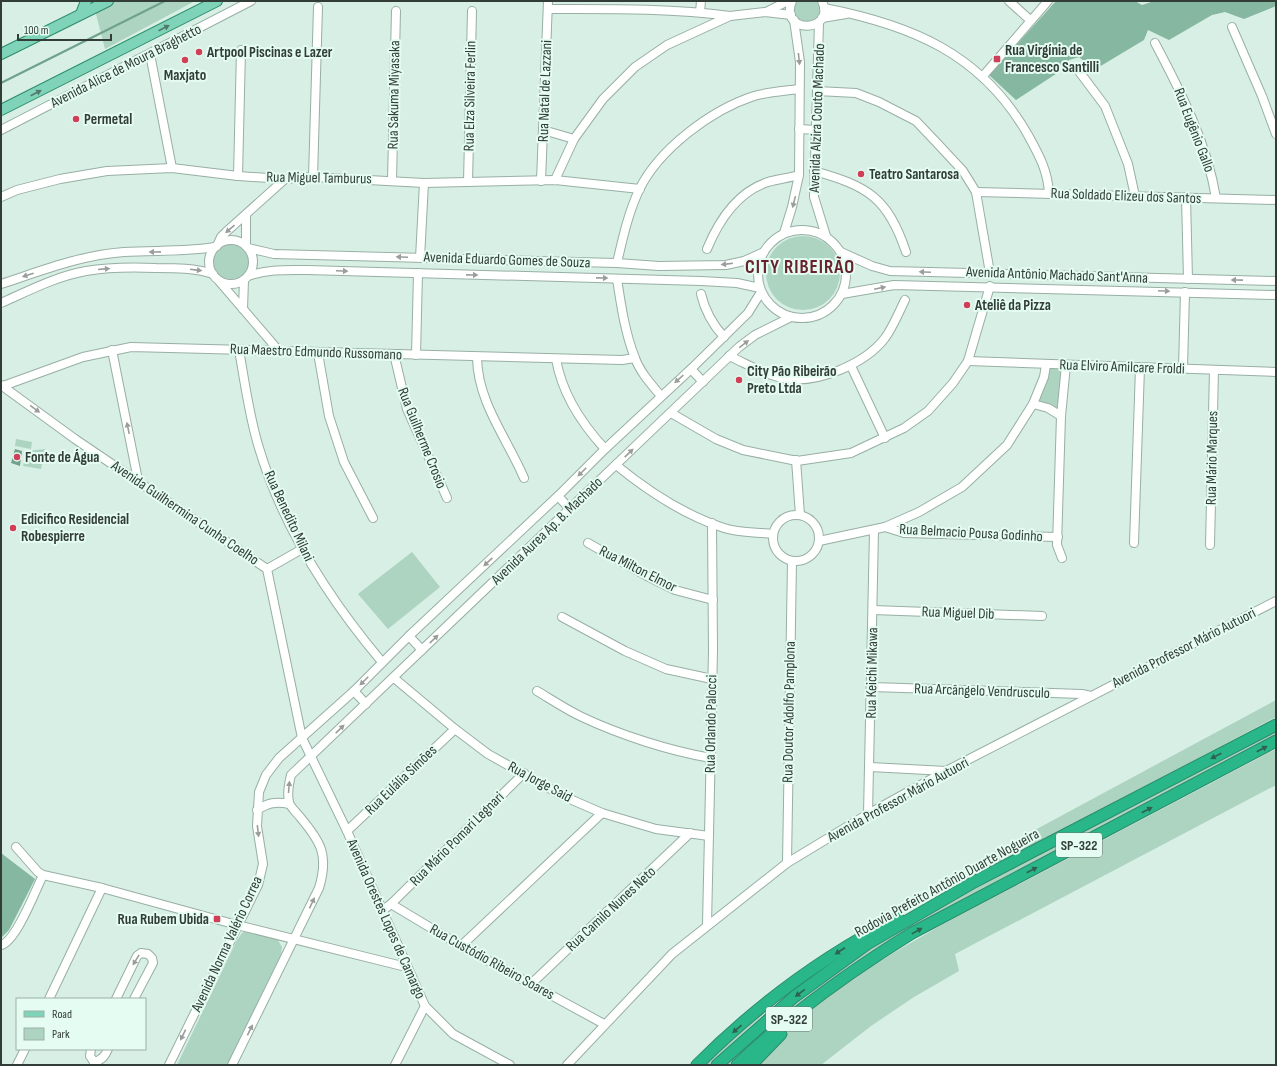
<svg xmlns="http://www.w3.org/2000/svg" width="1277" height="1066" font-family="'Sofia Sans Condensed',sans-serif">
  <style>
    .green { fill: #add3c1 }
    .forest { fill: #85b7a1 }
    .water { fill: #6fa18b }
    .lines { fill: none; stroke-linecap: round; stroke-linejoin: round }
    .stream { stroke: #6fa18b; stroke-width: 2 }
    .minor-casing { stroke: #98afa4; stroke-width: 10 }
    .major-casing { stroke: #2c8c6c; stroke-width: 12 }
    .highway-casing { stroke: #2c8c6c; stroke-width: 13 }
    .minor { stroke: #fff; stroke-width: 8 }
    .major { stroke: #7fd3b8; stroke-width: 10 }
    .highway { stroke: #29b688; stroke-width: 11 }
    .oneway { fill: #51796b }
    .oneway2 { fill: #999e9c }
    .oneway3 { fill: #306150 }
    .poi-dot { fill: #d03f57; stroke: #e4fcf1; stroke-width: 1.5 }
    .labels { text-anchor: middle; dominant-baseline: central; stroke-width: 4; stroke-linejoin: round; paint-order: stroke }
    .shield { fill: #e4fcf1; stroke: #687670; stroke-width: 1 }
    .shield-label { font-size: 14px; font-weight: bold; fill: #333d38 }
    .poi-label { font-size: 15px; font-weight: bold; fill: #333d38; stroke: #e4fcf1; text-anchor: start }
    .street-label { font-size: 15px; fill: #333d38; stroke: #e4fcf1 }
    .district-label { font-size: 19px; font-weight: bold; letter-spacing: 1px; fill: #67222b; stroke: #e4fcf1 }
  </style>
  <rect width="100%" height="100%" fill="#d7efe4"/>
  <g class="green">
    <path d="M112 1H195L105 49 95 10Z"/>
    <path d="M796 1H817C825 15 817 20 804 23 795 17 791 12 796 1Z"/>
    <circle cx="803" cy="273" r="37"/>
    <circle cx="231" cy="261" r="18"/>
    <path d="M1046 365H1065L1061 415 1034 404Z"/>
    <path d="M16 439 32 442 31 449 15 446Z"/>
    <path d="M45 449 41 469 23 466 27 451Z"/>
    <path d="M412 552 440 587 388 629 358 594Z"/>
    <path d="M1276 700V717L974 877 968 866Z"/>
    <path d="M1276 729V737L931 918 747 1050 731 1065H724L796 1002 873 946 928 913Z"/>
    <path d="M1276 749V785L955 954 959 971 914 997 871 1026 821 1065H755L806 1013 866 969 938 927Z"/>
    <path d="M247 930 276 937 282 947 281 955 227 1065H177L237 940 242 933Z"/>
    <path d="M827 964 769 1009 709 1065H700L767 1007Z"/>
  </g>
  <g class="forest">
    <path d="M1056 1H1135L1142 5 1154 1H1276V6L1244 19 1225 12 1212 15 1169 40 1148 30 1144 40 1094 70 1079 57 1069 60 1065 68 1016 100 989 75Z"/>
    <path d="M1 853 35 879 9 930 1 938Z"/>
  </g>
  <path class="water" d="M15 449 22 451 20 466 11 463Z"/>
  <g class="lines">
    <path class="stream" d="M1 83 165 1"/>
    <g class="minor-casing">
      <g id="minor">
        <path d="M792 1C778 35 837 33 822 1"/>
        <path d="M1009 1 1030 20"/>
        <path d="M824 8C912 25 982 54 1028 135 1039 155 1048 171 1049 194"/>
        <path d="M548 9C608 9 669 8 730 16"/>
        <path d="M700 12 701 1"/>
        <path d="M766 12 788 1"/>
        <path d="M822 18 846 14"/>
        <path d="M819 22 814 197 826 236"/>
        <path d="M1232 27 1262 96 1276 134"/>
        <path d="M1155 43C1181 92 1207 143 1216 198"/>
        <path d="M150 54 172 168"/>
        <path d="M1078 70 1105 106 1128 164 1135 196"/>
        <path d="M983 76 1048 1"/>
        <path d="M817 91 856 93 879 102 916 121 936 142 963 171 976 192 990 273"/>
        <path d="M799 129 817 130"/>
        <path d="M1 130 251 1"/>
        <path d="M543 130 574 139"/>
        <path d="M814 171C868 186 888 198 906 252"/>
        <path d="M238 176 241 50"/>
        <path d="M313 177 318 7"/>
        <path d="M392 180 396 11"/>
        <path d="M555 180 574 139 603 99 635 67 667 45 730 16 765 12 791 15"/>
        <path d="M541 181 548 1"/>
        <path d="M468 182 472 11"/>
        <path d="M976 192 1276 200"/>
        <path d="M1 197 17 190 60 179 107 171 172 168 238 176 285 179 313 177 424 183 555 180 640 189"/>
        <path d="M1186 197 1188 279"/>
        <circle cx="802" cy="274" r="44"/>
        <path d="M784 233 792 207 799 175 800 62 794 20"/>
        <circle cx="231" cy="262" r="22"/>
        <path d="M217 246 221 237 226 232 285 179"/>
        <path d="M246 246V215"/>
        <path d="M248 248 274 254 617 263 659 266 726 265 744 261 764 252"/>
        <path d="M707 249C719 220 737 192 768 182 778 179 789 178 799 175"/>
        <path d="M841 252 872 266 890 271 1276 281"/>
        <path d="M420 258 424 183"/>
        <path d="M617 263C623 237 628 214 639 190 659 149 711 110 754 96 768 92 785 91 799 89"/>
        <path d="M248 276C268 269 286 270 307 270L701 281 737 283 760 288"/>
        <path d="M617 279C621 305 625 333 635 358 640 372 651 384 661 396"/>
        <path d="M219 281 279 351"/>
        <path d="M1 284C41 271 81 255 124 252 155 250 185 252 215 247"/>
        <path d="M701 294C705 311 712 324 724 337"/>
        <path d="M842 294 894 285 1276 295"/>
        <path d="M1 303C28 291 57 276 86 271 109 267 133 267 156 268 176 268 195 268 213 274"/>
        <path d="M243 309 244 280"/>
        <path d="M112 350 138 480"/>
        <path d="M239 350C245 383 249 416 259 448 283 528 329 599 382 662"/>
        <path d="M318 353 329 416 344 462 373 518"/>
        <path d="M394 354 407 409 447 498"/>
        <path d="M416 355 418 273"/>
        <path d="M729 356C747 364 765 375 783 378 816 385 865 364 885 338 893 327 899 312 905 300"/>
        <path d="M477 358C478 403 507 438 524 478"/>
        <path d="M556 359C562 394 581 423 605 449"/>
        <path d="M968 361 1276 372"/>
        <path d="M851 366 885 438"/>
        <path d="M1183 368 1185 292"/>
        <path d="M691 369 703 382"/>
        <path d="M1 385 75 439 267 569 302 738 347 831 425 1006 453 1034 510 1065"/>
        <path d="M3 386 83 357 131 347 622 360 635 358"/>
        <path d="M1033 404 1048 408 1061 416"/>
        <path d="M671 413 716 439 743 450 797 461 851 453 904 428 928 411 953 383 968 361 990 286"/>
        <path d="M796 460 800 515"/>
        <path d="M616 465C649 492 684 515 724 528 739 533 758 532 773 534"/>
        <path d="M558 496 569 508"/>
        <circle cx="796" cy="538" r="23"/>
        <path d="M885 527 904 533 1058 537"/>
        <path d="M819 541 885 527 919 512 962 487 1007 445 1033 404 1044 377 1046 365"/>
        <path d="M588 543 645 575 675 590 713 600"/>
        <path d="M1134 543 1140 368"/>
        <path d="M1210 545 1214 370"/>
        <path d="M1062 558 1057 545 1061 416 1066 365"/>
        <path d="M267 569 302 549"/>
        <path d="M873 610 1042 616"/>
        <path d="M562 617 625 651 666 669 712 679"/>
        <path d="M409 636 422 650"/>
        <path d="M394 678 455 729 488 754 563 796 602 813 656 829 709 836"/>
        <path d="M872 687 1082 694 1091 696"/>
        <path d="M354 691 366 704"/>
        <path d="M537 691C552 700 567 710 582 717 620 735 670 751 711 758"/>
        <path d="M870 767 946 771"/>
        <path d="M257 810C268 803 276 801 289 804"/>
        <path d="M868 814 874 531"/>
        <path d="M347 831 455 729"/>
        <path d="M16 847 38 872 43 875 102 888 237 925 406 967"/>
        <path d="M787 863 792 561"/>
        <path d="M391 904 524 773"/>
        <path d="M382 911 391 904 461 946 604 1024"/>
        <path d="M707 925 713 651 712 523"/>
        <path d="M1 945C16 942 36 889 43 875"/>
        <path d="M461 946 602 813"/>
        <path d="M531 984 690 833"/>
        <path d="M49 999 102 888"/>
        <path d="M116 999 137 956 141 953 148 954 152 958 153 963 134 999"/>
        <path d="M91 1049 90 1056 94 1062"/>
        <path d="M94 1062C102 1060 105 1056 108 1049"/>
        <path d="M17 1065 25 1049"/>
        <path d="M169 1065 258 885 263 864 257 826 259 792 266 775 279 758 354 691 409 636 558 496 605 449 691 369 748 313 761 292"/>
        <path d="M232 1065 319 888C329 855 321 842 300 817 297 813 290 807 289 802 287 793 289 783 291 775L739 347 755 335 791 317"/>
        <path d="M395 1065 425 1006"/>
        <path d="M567 1065 672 954 787 863 868 814 946 771 1276 601"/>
      </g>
    </g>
    <g class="major-casing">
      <g id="major">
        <path d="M81 14 86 1"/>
        <path d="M1 54 108 1"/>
        <path d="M1 110 217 1"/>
      </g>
    </g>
    <g class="highway-casing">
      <g id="highway">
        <path d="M697 1065C755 1007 825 955 898 918"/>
        <path d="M717 1065 794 997 867 944 974 882 1276 725"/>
        <path d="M737 1065C790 1014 849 972 912 933L1276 741"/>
        <path d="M751 1065 781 1034"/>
      </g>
    </g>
    <use href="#minor" class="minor"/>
    <use href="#major" class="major"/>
    <use href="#highway" class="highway"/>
  </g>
  <defs><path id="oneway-solid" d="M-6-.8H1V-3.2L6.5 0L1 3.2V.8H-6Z"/></defs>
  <g class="oneway">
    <use href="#oneway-solid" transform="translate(164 28) rotate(-27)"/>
    <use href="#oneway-solid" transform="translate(36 93) rotate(-27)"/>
  </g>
  <g class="oneway2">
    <use href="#oneway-solid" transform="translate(799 59) rotate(84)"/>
    <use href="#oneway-solid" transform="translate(794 202) rotate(104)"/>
    <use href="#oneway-solid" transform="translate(230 229) rotate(139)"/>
    <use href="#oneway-solid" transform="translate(155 252) rotate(179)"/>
    <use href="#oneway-solid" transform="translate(402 257) rotate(-178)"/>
    <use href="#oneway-solid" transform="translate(727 264) rotate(173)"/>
    <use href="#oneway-solid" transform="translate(104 269) rotate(-5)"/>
    <use href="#oneway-solid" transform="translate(196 270) rotate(7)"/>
    <use href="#oneway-solid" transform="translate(342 271) rotate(2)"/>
    <use href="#oneway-solid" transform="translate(925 272) rotate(-178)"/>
    <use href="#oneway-solid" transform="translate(28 275) rotate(162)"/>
    <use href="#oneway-solid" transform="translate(472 275) rotate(1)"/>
    <use href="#oneway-solid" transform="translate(602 278) rotate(1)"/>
    <use href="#oneway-solid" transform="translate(1237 280) rotate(-179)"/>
    <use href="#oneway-solid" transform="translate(880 288) rotate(-12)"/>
    <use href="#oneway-solid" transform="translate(1164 291) rotate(2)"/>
    <use href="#oneway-solid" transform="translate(744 344) rotate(-38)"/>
    <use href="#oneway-solid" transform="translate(679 379) rotate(138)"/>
    <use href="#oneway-solid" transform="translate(35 409) rotate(36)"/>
    <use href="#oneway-solid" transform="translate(128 428) rotate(-102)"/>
    <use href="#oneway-solid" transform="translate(629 453) rotate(-44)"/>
    <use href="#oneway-solid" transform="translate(582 472) rotate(135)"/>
    <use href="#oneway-solid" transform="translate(488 562) rotate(137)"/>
    <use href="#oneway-solid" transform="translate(434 639) rotate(-44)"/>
    <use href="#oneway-solid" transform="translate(364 681) rotate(135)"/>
    <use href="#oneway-solid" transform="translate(340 729) rotate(-44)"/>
    <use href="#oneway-solid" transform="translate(289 787) rotate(-85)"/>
    <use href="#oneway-solid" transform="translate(258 831) rotate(83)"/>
    <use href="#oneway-solid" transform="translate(312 903) rotate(-65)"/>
    <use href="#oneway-solid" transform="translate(136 960) rotate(122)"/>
    <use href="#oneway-solid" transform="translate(250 1030) rotate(-64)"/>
    <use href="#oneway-solid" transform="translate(183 1035) rotate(116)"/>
  </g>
  <g class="oneway3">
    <use href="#oneway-solid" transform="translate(1262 749) rotate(-28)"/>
    <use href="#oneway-solid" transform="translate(1216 756) rotate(153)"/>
    <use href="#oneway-solid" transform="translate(1147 810) rotate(-28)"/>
    <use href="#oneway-solid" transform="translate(1032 870) rotate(-28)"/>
    <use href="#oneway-solid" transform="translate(917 931) rotate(-29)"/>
    <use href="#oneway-solid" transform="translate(840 951) rotate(147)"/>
    <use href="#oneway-solid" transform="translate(800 993) rotate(143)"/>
    <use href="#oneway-solid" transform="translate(737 1029) rotate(139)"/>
  </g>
  <g class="poi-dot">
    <circle cx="199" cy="52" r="4"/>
    <rect x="993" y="55" width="8" height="8" rx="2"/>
    <circle cx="185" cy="60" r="4"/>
    <circle cx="76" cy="119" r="4"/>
    <circle cx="861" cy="174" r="4"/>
    <circle cx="967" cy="305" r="4"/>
    <circle cx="739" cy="380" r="4"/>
    <circle cx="17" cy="457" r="4"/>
    <circle cx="13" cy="528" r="4"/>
    <rect x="213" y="915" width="8" height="8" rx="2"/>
  </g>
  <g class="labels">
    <g class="shield">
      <rect x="1056" y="833" width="46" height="24" rx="3"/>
      <rect x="766" y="1007" width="46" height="24" rx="3"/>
    </g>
    <g class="shield-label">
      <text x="1079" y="845">SP-322</text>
      <text x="789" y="1019">SP-322</text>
    </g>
    <g class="poi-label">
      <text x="1005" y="50">Rua Virgínia de<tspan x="1005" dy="17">Francesco Santilli</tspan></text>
      <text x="207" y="52">Artpool Piscinas e Lazer</text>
      <text x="185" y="75" text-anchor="middle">Maxjato</text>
      <text x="84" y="119">Permetal</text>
      <text x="869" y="174">Teatro Santarosa</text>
      <text x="975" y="305">Ateliê da Pizza</text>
      <text x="747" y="371">City Pão Ribeirão<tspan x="747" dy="17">Preto Ltda</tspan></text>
      <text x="25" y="457">Fonte de Água</text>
      <text x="21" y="519">Edicifico Residencial<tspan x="21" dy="17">Robespierre</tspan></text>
      <text x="209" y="919" text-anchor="end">Rua Rubem Ubida</text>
    </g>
    <g class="street-label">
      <text transform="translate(126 66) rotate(-27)">Avenida Alice de Moura Braghetto</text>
      <text transform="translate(545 91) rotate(-88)">Rua Natal de Lazzani</text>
      <text transform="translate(394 95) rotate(-89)">Rua Sakuma Miyasaka</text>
      <text transform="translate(470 96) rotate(-89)">Rua Elza Silveira Ferlin</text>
      <text transform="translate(817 118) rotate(-88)">Avenida Alzira Couto Machado</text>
      <text transform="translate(1194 130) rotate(69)">Rua Eugênio Gallo</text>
      <text transform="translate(319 178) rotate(1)">Rua Miguel Tamburus</text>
      <text transform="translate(1126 196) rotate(2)">Rua Soldado Elizeu dos Santos</text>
      <text transform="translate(507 260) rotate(2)">Avenida Eduardo Gomes de Souza</text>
      <text transform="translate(1057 275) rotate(2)">Avenida Antônio Machado Sant'Anna</text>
      <text transform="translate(316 352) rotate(2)">Rua Maestro Edmundo Russomano</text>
      <text transform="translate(1122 367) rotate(2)">Rua Elviro Amilcare Froldi</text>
      <text transform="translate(422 438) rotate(68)">Rua Guilherme Crosio</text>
      <text transform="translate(1212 458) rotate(-89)">Rua Mário Marques</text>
      <text transform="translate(185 513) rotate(34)">Avenida Guilhermina Cunha Coelho</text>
      <text transform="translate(289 516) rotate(65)">Rua Benedito Milani</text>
      <text transform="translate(547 531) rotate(-44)">Avenida Aurea Ap. B. Machado</text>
      <text transform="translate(971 533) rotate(3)">Rua Belmacio Pousa Godinho</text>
      <text transform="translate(638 569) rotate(27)">Rua Milton Elmor</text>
      <text transform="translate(958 613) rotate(2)">Rua Miguel Dib</text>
      <text transform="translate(1184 648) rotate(-27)">Avenida Professor Mário Autuori</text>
      <text transform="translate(872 673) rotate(-89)">Rua Keichi Mikawa</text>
      <text transform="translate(982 691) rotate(2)">Rua Arcângelo Vendrusculo</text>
      <text transform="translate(789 712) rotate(-89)">Rua Doutor Adolfo Pamplona</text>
      <text transform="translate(711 724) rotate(-89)">Rua Orlando Palocci</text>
      <text transform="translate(401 780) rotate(-44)">Rua Eulália Simões</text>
      <text transform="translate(540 782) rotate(28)">Rua Jorge Said</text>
      <text transform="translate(898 800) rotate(-29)">Avenida Professor Mário Autuori</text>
      <text transform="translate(457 839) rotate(-45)">Rua Mário Pomari Legnari</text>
      <text transform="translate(947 883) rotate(-29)">Rodovia Prefeito Antônio Duarte Nogueira</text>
      <text transform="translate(611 909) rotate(-43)">Rua Camilo Nunes Neto</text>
      <text transform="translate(386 919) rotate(66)">Avenida Orestes Lopes de Camargo</text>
      <text transform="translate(227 944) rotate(-65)">Avenida Norma Valério Correa</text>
      <text transform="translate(492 962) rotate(29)">Rua Custódio Ribeiro Soares</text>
    </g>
    <g class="district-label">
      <text x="800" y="267">CITY RIBEIRÃO</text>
    </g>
  </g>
  <rect width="1277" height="1066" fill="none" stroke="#333d38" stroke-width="4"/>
  <rect x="16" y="998" width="130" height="52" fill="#e4fcf1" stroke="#9db0a7"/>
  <rect x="24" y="1011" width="20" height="6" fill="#7fd3b8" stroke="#9db0a7"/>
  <text x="52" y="1018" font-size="12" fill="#333d38">Road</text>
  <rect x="24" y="1028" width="20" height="12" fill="#add3c1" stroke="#9db0a7"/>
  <text x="52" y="1038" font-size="12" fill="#333d38">Park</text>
  <path d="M18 34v6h93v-6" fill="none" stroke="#333d38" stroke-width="2"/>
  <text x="24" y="34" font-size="12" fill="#333d38" stroke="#e4fcf1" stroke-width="3" paint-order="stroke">100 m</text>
</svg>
